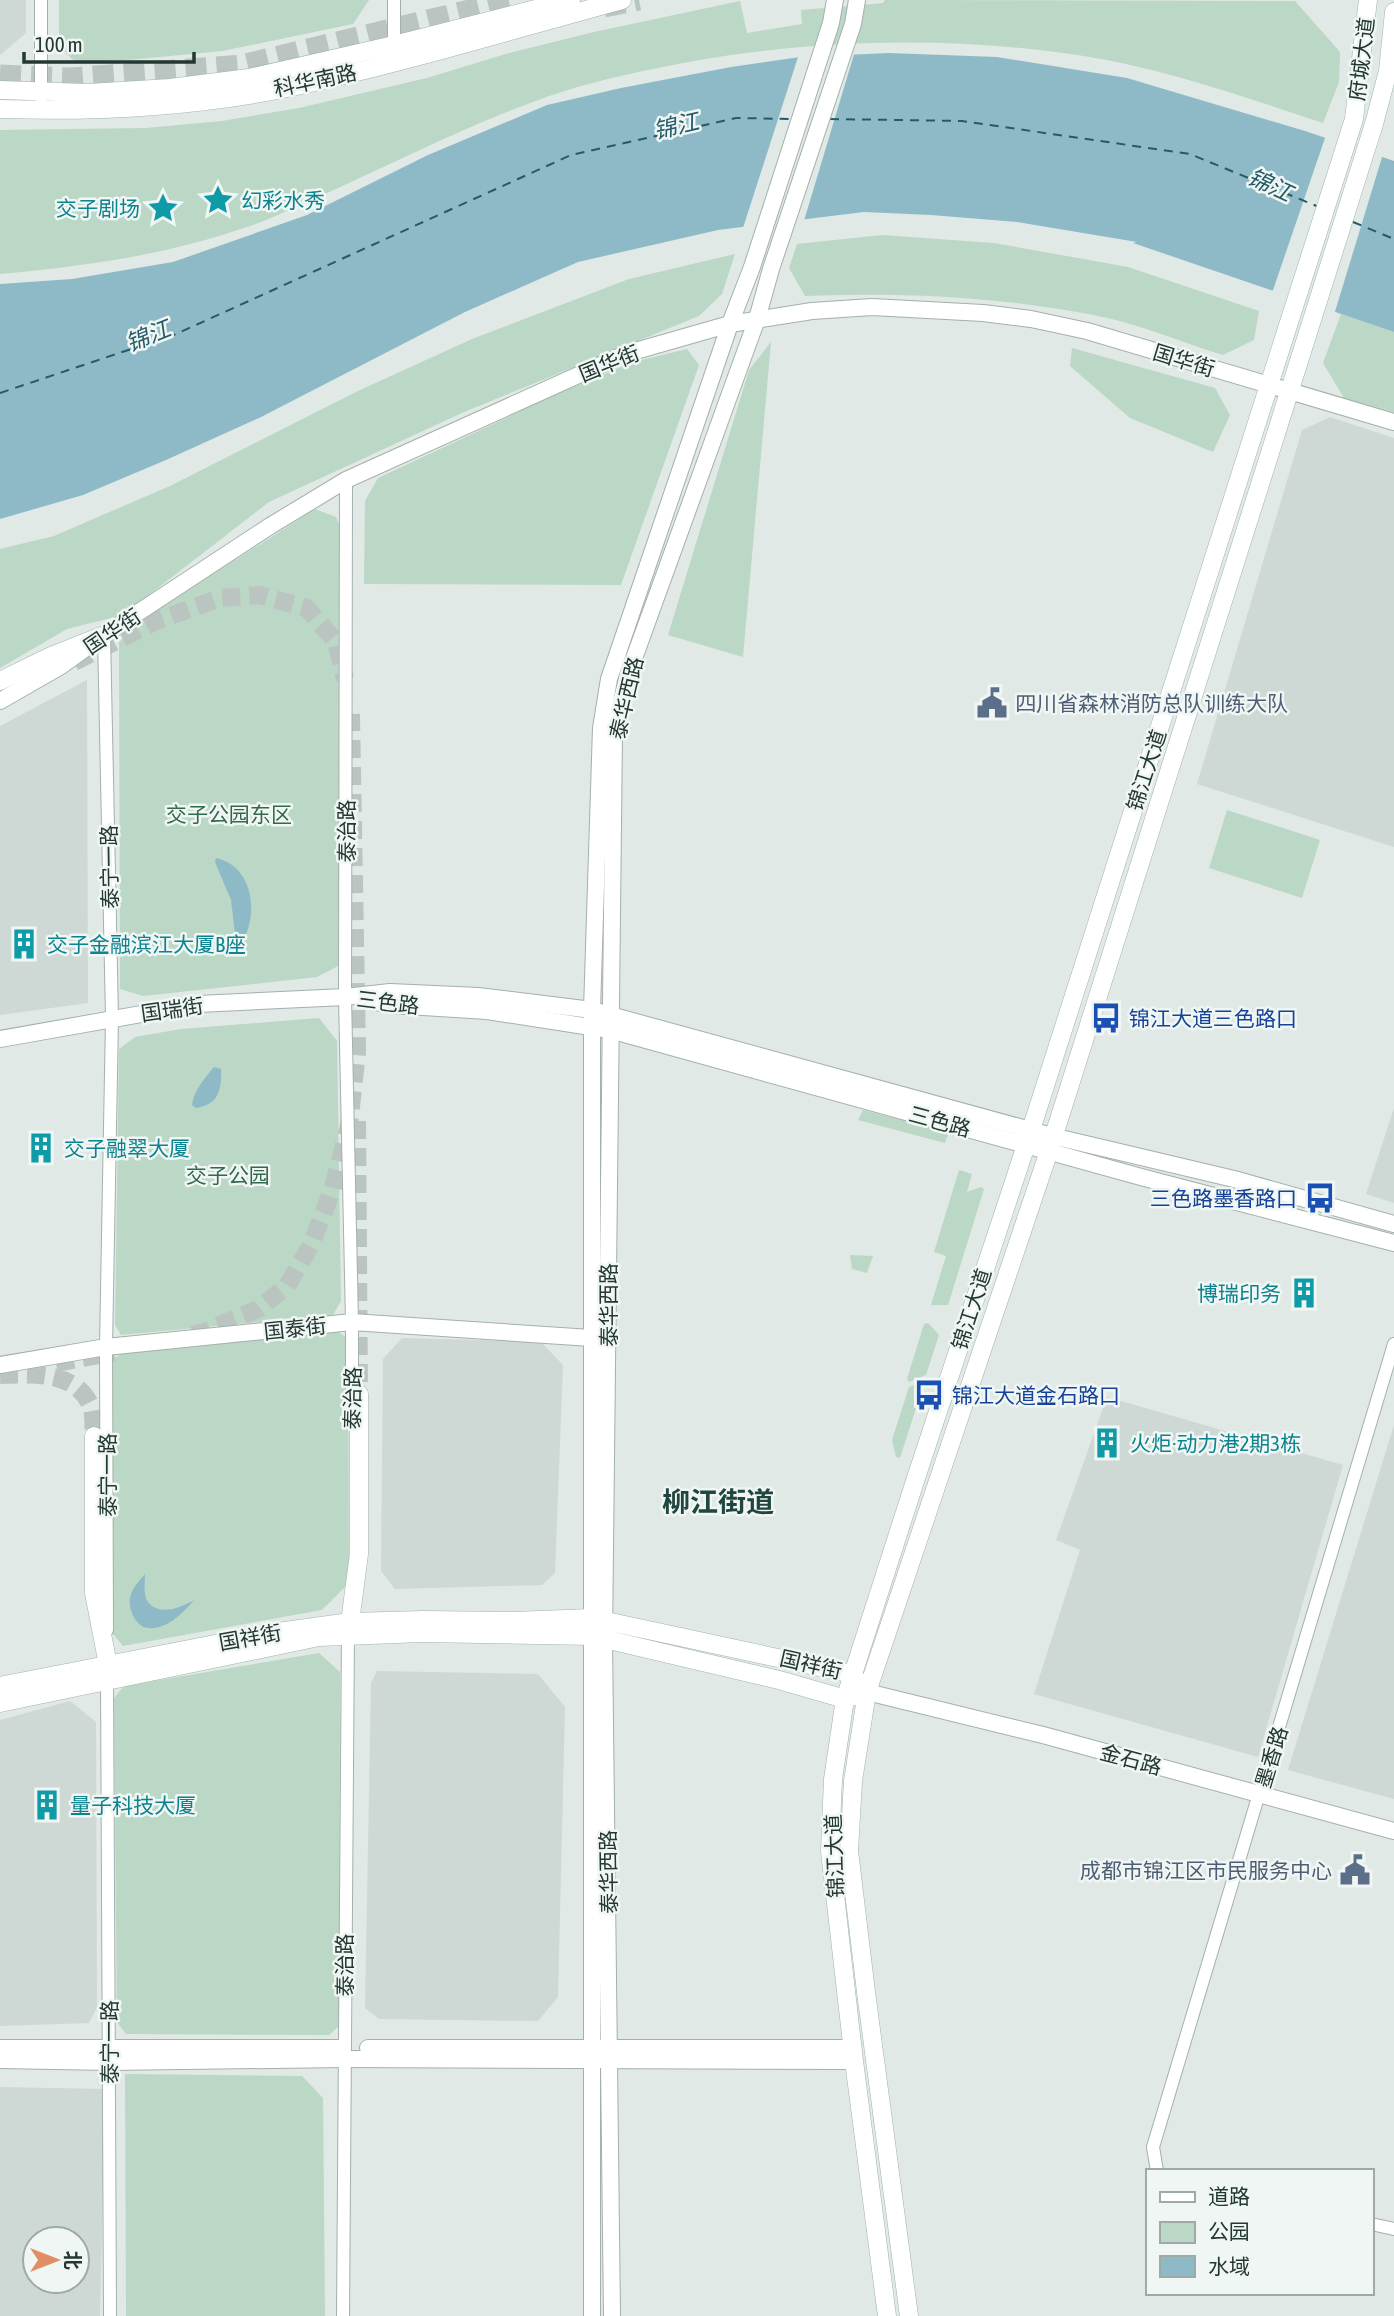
<svg xmlns="http://www.w3.org/2000/svg" width="1394" height="2316" font-family="'Asap Condensed','Noto Sans SC',sans-serif">
  <style>
    .built { fill: #ced8d4; fill-rule: evenodd }
    .green { fill: #bbd7c5 }
    .water { fill: #8ebac7 }
    .pier { fill: #e0e9e5 }
    .lines { fill: none; stroke-linecap: round; stroke-linejoin: round }
    .ferry { stroke: #255a6b; stroke-width: 2; stroke-dasharray: 9 7; stroke-linecap: butt }
    .secondary-tunnel { stroke: #bac5c1; stroke-width: 18; stroke-dasharray: 18 9; stroke-linecap: butt }
    .trunk-tunnel { stroke: #bac5c1; stroke-width: 21; stroke-dasharray: 21 10; stroke-linecap: butt }
    .minor-casing { stroke: #a4b0ac; stroke-width: 14 }
    .tertiary-casing { stroke: #a4b0ac; stroke-width: 18 }
    .secondary-casing { stroke: #a0b3ae; stroke-width: 19 }
    .minor { stroke: #fff; stroke-width: 12 }
    .tertiary { stroke: #fff; stroke-width: 16 }
    .secondary { stroke: #fff; stroke-width: 18 }
    .labels { text-anchor: middle; dominant-baseline: central; stroke-width: 5; stroke-linejoin: round; paint-order: stroke }
    .street-label { font-size: 21px; fill: #233733; stroke: #f0f6f3 }
    .culture-label { font-size: 21px; fill: #0d838f; stroke: #f0f6f3; text-anchor: start }
    .service-label { font-size: 21px; fill: #4e5e75; stroke: #f0f6f3; text-anchor: start }
    .park-label { font-size: 21px; fill: #32684b; stroke: #f0f6f3 }
    .transit-label { font-size: 21px; fill: #164399; stroke: #f0f6f3; text-anchor: start }
    .water-label { font-size: 23px; font-style: italic; fill: #255a6b; stroke: #f0f6f3 }
    .district-label { font-size: 28px; font-weight: bold; fill: #214640; stroke: #f0f6f3 }
  </style>
  <rect width="100%" height="100%" fill="#e0e9e5"/>
  <g class="built">
    <path d="M0 0H26V33L0 55Z"/>
    <path d="M1330 417 1394 438V847L1197 784 1302 430Z"/>
    <path d="M87 680 88 1003 0 1015V726Z"/>
    <path d="M1394 1108V1203L1366 1194Z"/>
    <path d="M402 1338 541 1342 563 1365 555 1573 542 1585 395 1589 381 1571 383 1359Z"/>
    <path d="M1107 1397 1343 1465 1258 1757 1034 1694 1080 1550 1056 1540Z"/>
    <path d="M1394 1425V1799L1288 1770Z"/>
    <path d="M377 1671 538 1674 565 1707 558 1997 538 2021 379 2019 365 2008 371 1683Z"/>
    <path d="M70 1701 96 1722 97 2007 89 2023 0 2026V1720Z"/>
    <path d="M0 2087 105 2089 100 2316H0ZM35 2239H77V2281H35Z"/>
  </g>
  <g class="green">
    <path d="M59 0H369L353 24 222 51 128 60 75 62 59 46Z"/>
    <path d="M885 0 1295 1 1340 52 1339 82 1323 123C1244 97 1166 69 1084 56 941 34 794 39 653 69 613 77 572 87 533 102 456 130 382 169 307 202 288 210 269 220 250 226 166 255 87 266 0 274V130L146 128 222 121 299 108 427 78 509 53 594 32 740 1 747 33 802 24 801 10 883 3Z"/>
    <path d="M882 235 994 243 1128 267 1259 311 1254 340 1223 355C1187 344 1149 328 1112 319 1011 297 908 292 805 296L789 268 797 244Z"/>
    <path d="M735 254 722 294 699 316 464 412 269 502 123 615 67 629 0 668V549L54 536 170 486 358 391 472 339 629 279Z"/>
    <path d="M1341 314 1394 332V412L1344 398 1323 363Z"/>
    <path d="M771 342 743 657 668 635 749 370Z"/>
    <path d="M1072 348 1215 388 1230 415 1213 452 1130 418 1070 366Z"/>
    <path d="M687 349 699 365 621 585 364 584 365 501 378 478 553 396 633 362Z"/>
    <path d="M315 509 336 517 340 527V965L317 977 143 996 120 989 119 642 142 620Z"/>
    <path d="M1227 810 1320 840 1302 898 1209 868Z"/>
    <path d="M319 1018 337 1041 341 1301 333 1315 121 1335 115 1325 119 1049 135 1037 181 1029Z"/>
    <path d="M863 1110 949 1132 945 1143 858 1120Z"/>
    <path d="M959 1170 972 1174 967 1192 981 1187 984 1189 948 1305H931L946 1256 934 1252Z"/>
    <path d="M850 1255 873 1256 867 1273 852 1269Z"/>
    <path d="M928 1323 939 1335 926 1375 909 1382 907 1379 924 1324Z"/>
    <path d="M336 1330 348 1339 349 1583 322 1610 123 1646 113 1634 109 1362 122 1353Z"/>
    <path d="M921 1382 924 1383 900 1458 896 1457 892 1440 909 1387Z"/>
    <path d="M319 1653 340 1672 339 2026 329 2035 126 2034 117 2022 114 1698 124 1686Z"/>
    <path d="M125 2074 302 2076 323 2098 325 2316H126Z"/>
  </g>
  <g class="water">
    <path d="M889 53 997 57 1127 78 1305 131 1394 161V332L1133 243 1137 242 1017 222 931 215 864 212 718 230 578 262 465 312 261 417 166 460 83 495 0 519V284L72 279 173 262 307 215 428 155 547 105 621 88 731 67 800 57Z"/>
    <path d="M216 858C254 866 260 917 240 945L236 942 231 900 215 862Z"/>
    <path d="M214 1067 221 1069C222 1090 218 1105 196 1108L192 1105C194 1090 205 1078 214 1067Z"/>
    <path d="M145 1574C145 1582 143 1595 148 1602 160 1617 182 1607 194 1600 184 1612 167 1630 148 1628 136 1627 128 1609 130 1598 132 1588 139 1581 145 1574Z"/>
  </g>
  <g class="pier">
    <path d="M855 51 803 224 742 231 799 54Z"/>
    <path d="M1326 135 1383 154 1334 315 1272 293Z"/>
  </g>
  <g class="lines">
    <g class="ferry">
      <path d="M830 119 962 121 1190 154 1319 207"/>
      <path d="M1353 222 1394 239"/>
      <path d="M0 393 176 334 571 155 736 118 793 119"/>
    </g>
    <g class="secondary-tunnel">
      <path d="M74 662 156 621 220 598 259 595 307 608 336 642 345 679"/>
      <path d="M357 1121 359 1394"/>
      <path d="M193 1335 204 1332 258 1309 287 1286 311 1245 333 1188 349 1125 357 1052 351 714"/>
      <path d="M56 1363 114 1352"/>
      <path d="M0 1375C32 1374 78 1370 92 1409 94 1417 93 1428 94 1436"/>
    </g>
    <g class="trunk-tunnel">
      <path d="M604 7 639 0"/>
      <path d="M0 75 71 78 242 65 511 0"/>
    </g>
    <g class="minor-casing">
      <g id="minor">
        <path d="M394 0V45"/>
        <path d="M41 98V0"/>
        <path d="M346 480 345 997 352 1322V1406"/>
        <path d="M104 635 112 1018 106 1347 107 1630"/>
        <path d="M107 1676 110 2316"/>
        <path d="M1157 2171 1153 2147 1394 1344"/>
        <path d="M1371 2224 1394 2229"/>
        <path d="M343 2316 348 1630"/>
      </g>
    </g>
    <g class="tertiary-casing">
      <g id="tertiary">
        <path d="M0 701 61 666 104 635 270 526 346 480 625 354 730 324 812 311 872 307 983 313 1031 319 1087 331 1394 422"/>
        <path d="M365 1000 391 1005 487 1011 610 1030 1141 1177 1394 1243"/>
        <path d="M0 1039 198 1004 345 997 390 992 478 996 592 1010 1052 1136 1234 1179 1394 1224"/>
        <path d="M0 1365 106 1347 352 1322 591 1338"/>
        <path d="M867 1692 1043 1735 1394 1831"/>
        <path d="M0 2048H339"/>
        <path d="M368 2048H852"/>
        <path d="M0 2060 109 2062 344 2059 854 2061"/>
        <path d="M592 2316V1010L601 728 609 679 730 324 752 267 831 23 835 0"/>
        <path d="M612 2316 604 1639 614 732 628 675 757 319 771 269 853 24 857 0"/>
      </g>
    </g>
    <g class="secondary-casing">
      <g id="secondary">
        <path d="M0 90 88 93 170 88 249 78 394 45 571 0"/>
        <path d="M0 109C97 112 196 107 292 87 403 63 512 30 622 0"/>
        <path d="M0 681 51 656 104 635"/>
        <path d="M94 1436V1593L108 1665"/>
        <path d="M350 1622 359 1554V1394"/>
        <path d="M0 1686 278 1632 350 1622 423 1620 513 1621 592 1618 852 1674 867 1692 845 1699 779 1680 592 1636 421 1633 319 1637 0 1703"/>
        <path d="M887 2316 854 2061 830 1851 833 1779 845 1699 916 1478 1031 1130 1354 119 1368 0"/>
        <path d="M909 2316 866 1992 849 1851 853 1781 867 1692 1049 1151 1374 124 1388 71 1394 12"/>
      </g>
    </g>
    <use href="#minor" class="minor"/>
    <use href="#tertiary" class="tertiary"/>
    <use href="#secondary" class="secondary"/>
  </g>
  <defs>
    <g id="sight-bare" transform="scale(2.415)"><path d="M0-6L1.8-2.2L6-1.7L2.9 1.2L3.7 5.4L0 3.3L-3.7 5.4L-2.9 1.2L-6-1.7L-1.8-2.2Z" fill="#0f9aa8" stroke="#f0f6f3" stroke-width="2.5" paint-order="stroke"/></g>
    <g id="civic-bare" transform="scale(2.415)"><path d="M-.6-6.5H3V-4.5H.6V-3L4-1V1h2V6H-6V1h2V-1L-.6-3ZM-1.2 2.5V6h2.4V2.5Z" fill="#5c6f8a" stroke="#f0f6f3" stroke-width="2.5" paint-order="stroke"/></g>
    <g id="building-bare" transform="scale(2.415)"><path d="M-4-6H4V6H1V3H-1V6H-4ZM-2.5-4.3h1.7v1.8h-1.7ZM.8-4.3h1.7v1.8H.8ZM-2.5-1h1.7V.8h-1.7ZM.8-1h1.7V.8H.8Z" fill="#0f9aa8" stroke="#f0f6f3" stroke-width="2.5" paint-order="stroke"/></g>
    <g id="bus-bare" transform="scale(2.415)"><path d="M-5-6H5V4H4V6H2V4H-2V6H-4V4H-5ZM-3.5-4V0h7V-4ZM-3.5 1.2v1.5H-2V1.2ZM2 1.2v1.5H3.5V1.2Z" fill="#1a4fb4" stroke="#f0f6f3" stroke-width="2.5" paint-order="stroke"/></g>
  </defs>
  <g fill-rule="evenodd">
    <use href="#sight-bare" x="218" y="200"/>
    <use href="#sight-bare" x="163" y="208"/>
    <use href="#civic-bare" x="992" y="703"/>
    <use href="#building-bare" x="24" y="944"/>
    <use href="#bus-bare" x="1106" y="1018"/>
    <use href="#building-bare" x="41" y="1148"/>
    <use href="#bus-bare" x="1320" y="1198"/>
    <use href="#building-bare" x="1304" y="1293"/>
    <use href="#bus-bare" x="929" y="1395"/>
    <use href="#building-bare" x="1107" y="1443"/>
    <use href="#building-bare" x="47" y="1805"/>
    <use href="#civic-bare" x="1355" y="1870"/>
  </g>
  <g class="labels">
    <g class="street-label">
      <text transform="translate(1361 59) rotate(-83)">府城大道</text>
      <text transform="translate(315 80) rotate(-12)">科华南路</text>
      <text transform="translate(1184 360) rotate(17)">国华街</text>
      <text transform="translate(609 363) rotate(-22)">国华街</text>
      <text transform="translate(112 631) rotate(-34)">国华街</text>
      <text transform="translate(626 698) rotate(-77)">泰华西路</text>
      <text transform="translate(1146 770) rotate(-72)">锦江大道</text>
      <text transform="translate(346 831) rotate(-90)">泰治路</text>
      <text transform="translate(109 867) rotate(-91)">泰宁一路</text>
      <text transform="translate(388 1002) rotate(7)">三色路</text>
      <text transform="translate(172 1009) rotate(-8)">国瑞街</text>
      <text transform="translate(940 1121) rotate(15)">三色路</text>
      <text transform="translate(608 1305) rotate(-90)">泰华西路</text>
      <text transform="translate(971 1309) rotate(-72)">锦江大道</text>
      <text transform="translate(295 1328) rotate(-6)">国泰街</text>
      <text transform="translate(352 1398) rotate(-89)">泰治路</text>
      <text transform="translate(107 1475) rotate(-90)">泰宁一路</text>
      <text transform="translate(250 1637) rotate(-10)">国祥街</text>
      <text transform="translate(811 1664) rotate(13)">国祥街</text>
      <text transform="translate(1271 1757) rotate(-73)">墨香路</text>
      <text transform="translate(1131 1759) rotate(15)">金石路</text>
      <text transform="translate(834 1856) rotate(-92)">锦江大道</text>
      <text transform="translate(608 1872) rotate(-91)">泰华西路</text>
      <text transform="translate(344 1965) rotate(-90)">泰治路</text>
      <text transform="translate(109 2042) rotate(-90)">泰宁一路</text>
    </g>
    <g class="culture-label">
      <text x="241" y="200">幻彩水秀</text>
      <text x="140" y="208" text-anchor="end">交子剧场</text>
      <text x="47" y="944">交子金融滨江大厦B座</text>
      <text x="64" y="1148">交子融翠大厦</text>
      <text x="1281" y="1293" text-anchor="end">博瑞印务</text>
      <text x="1130" y="1443">火炬·动力港2期3栋</text>
      <text x="70" y="1805">量子科技大厦</text>
    </g>
    <g class="service-label">
      <text x="1015" y="703">四川省森林消防总队训练大队</text>
      <text x="1332" y="1870" text-anchor="end">成都市锦江区市民服务中心</text>
    </g>
    <g class="park-label">
      <text x="229" y="814">交子公园东区</text>
      <text x="228" y="1175">交子公园</text>
    </g>
    <g class="transit-label">
      <text x="1129" y="1018">锦江大道三色路口</text>
      <text x="1297" y="1198" text-anchor="end">三色路墨香路口</text>
      <text x="952" y="1395">锦江大道金石路口</text>
    </g>
    <g class="water-label">
      <text transform="translate(676 126) rotate(-13)">锦江</text>
      <text transform="translate(1270 185) rotate(25)">锦江</text>
      <text transform="translate(148 336) rotate(-22)">锦江</text>
    </g>
    <g class="district-label">
      <text x="718" y="1502">柳江街道</text>
    </g>
  </g>
  <rect x="1146" y="2169" width="228" height="126" fill="#f0f6f3" stroke="#9eaaa6" stroke-width="2"/>
  <rect x="1160" y="2192" width="35" height="10" fill="#ffffff" stroke="#9eaaa6" stroke-width="2"/>
  <text x="1208" y="2204" font-size="21" fill="#233733">道路</text>
  <rect x="1160" y="2222" width="35" height="21" fill="#bbd7c5" stroke="#9eaaa6" stroke-width="2"/>
  <text x="1208" y="2239" font-size="21" fill="#233733">公园</text>
  <rect x="1160" y="2256" width="35" height="21" fill="#8ebac7" stroke="#9eaaa6" stroke-width="2"/>
  <text x="1208" y="2274" font-size="21" fill="#233733">水域</text>
  <g transform="translate(56 2260) rotate(90)"><circle r="33" fill="#f0f6f3" stroke="#9eaaa6" stroke-width="2"/>
  <path d="M0-5L12 26L0 18L-12 26Z" fill="#e08e66"/>
  <text y="-10" font-size="19" font-weight="bold" text-anchor="middle" fill="#233733">北</text>
  </g>
  <path d="M24 52v10h170v-10" fill="none" stroke="#233733" stroke-width="3.5"/>
  <text x="35" y="52" font-size="21" fill="#233733" stroke="#f0f6f3" stroke-width="5" paint-order="stroke">100 m</text>
</svg>
